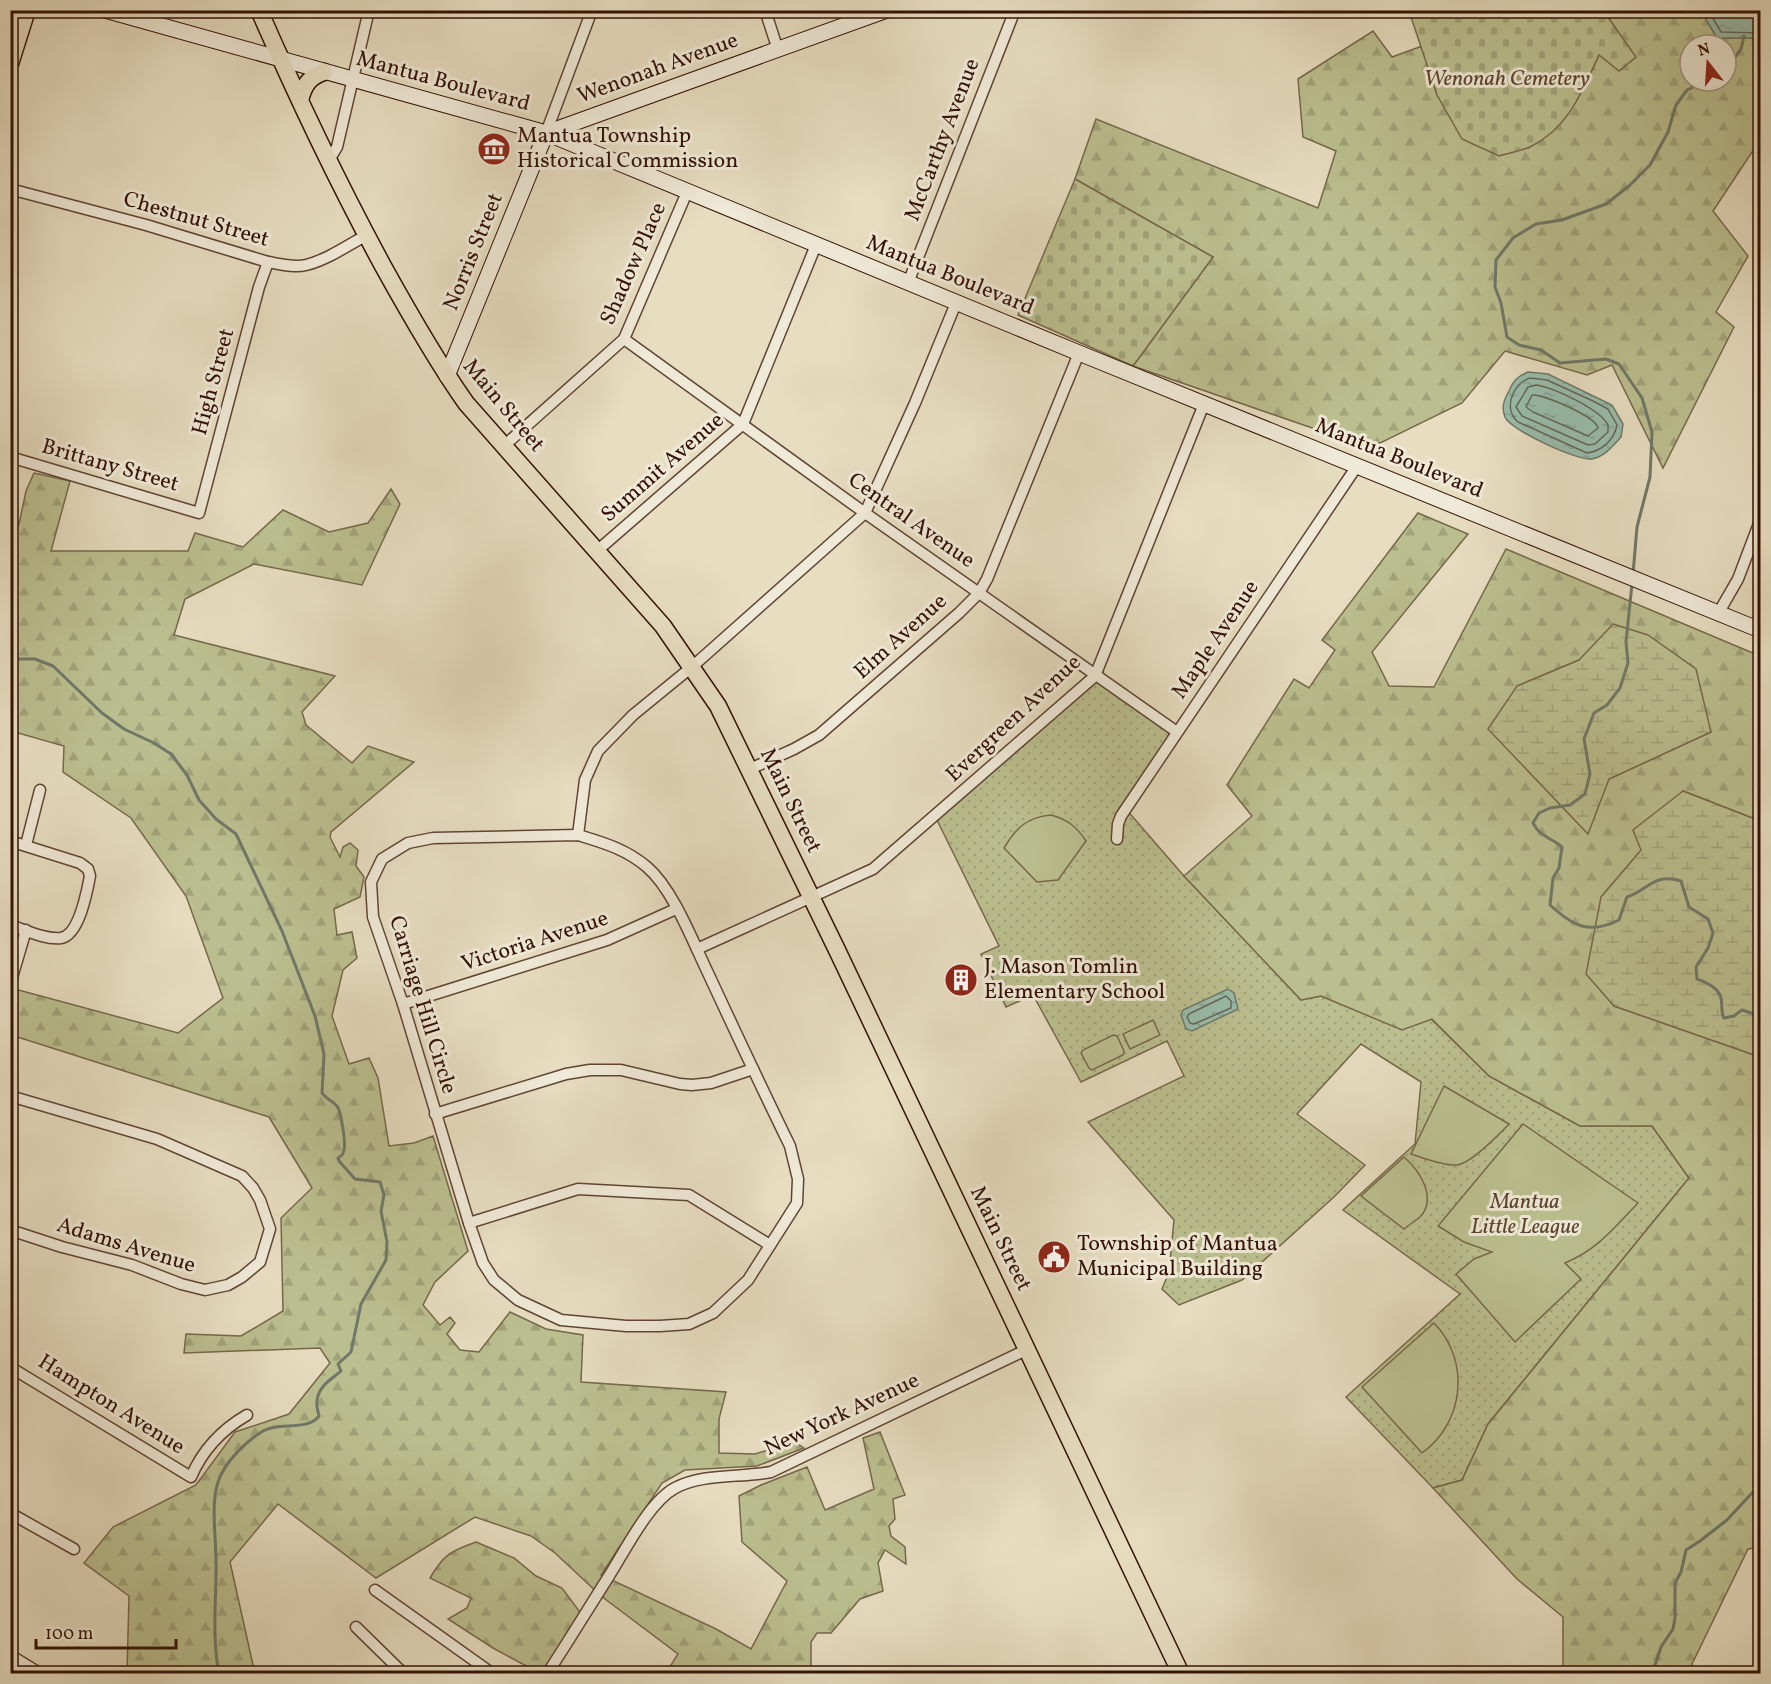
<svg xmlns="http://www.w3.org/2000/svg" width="1771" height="1684" font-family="Vollkorn,serif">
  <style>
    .green { fill: url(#green-dots); stroke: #77684a; stroke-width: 1.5 }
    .forest { fill: url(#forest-firs); stroke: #77684a; stroke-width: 1.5; fill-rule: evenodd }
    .wetland { fill: url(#wetland-marsh); stroke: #77684a; stroke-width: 1.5 }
    .cemetery { fill: url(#cemetery-stones); stroke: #77684a; stroke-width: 1.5 }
    .pitch { fill: #bbbf8f; stroke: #77684a; stroke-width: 1.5 }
    .water { fill: url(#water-ripples); stroke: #707869; stroke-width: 1.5 }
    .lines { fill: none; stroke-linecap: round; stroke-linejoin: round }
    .shore { stroke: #666758; stroke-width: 1.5 }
    .stream { stroke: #707869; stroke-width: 3 }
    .street-casing { stroke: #604434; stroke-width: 13 }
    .secondary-casing { stroke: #331105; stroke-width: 17 }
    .primary-casing { stroke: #331105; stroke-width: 19 }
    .street { stroke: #efe9d7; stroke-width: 10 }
    .secondary { stroke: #efe9d7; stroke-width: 15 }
    .primary { stroke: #e7ddc1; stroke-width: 16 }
    .labels { text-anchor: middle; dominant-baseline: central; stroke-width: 6; stroke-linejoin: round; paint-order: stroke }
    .street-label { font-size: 22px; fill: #331105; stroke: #efe9d7 }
    .park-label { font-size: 22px; font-style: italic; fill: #5c452e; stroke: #efe9d7 }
    .poi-label { font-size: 22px; fill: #331105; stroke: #efe9d7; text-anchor: start }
  </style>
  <defs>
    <pattern id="green-dots" width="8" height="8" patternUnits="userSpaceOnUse" patternTransform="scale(1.5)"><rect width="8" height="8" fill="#bbbf8f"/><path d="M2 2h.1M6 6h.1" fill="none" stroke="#a1a37a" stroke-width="1.8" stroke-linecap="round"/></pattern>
    <pattern id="forest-firs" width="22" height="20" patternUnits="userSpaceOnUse" patternTransform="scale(1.5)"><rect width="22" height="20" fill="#bbbf8f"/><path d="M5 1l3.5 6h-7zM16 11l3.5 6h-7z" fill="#a1a37a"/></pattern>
    <pattern id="wetland-marsh" width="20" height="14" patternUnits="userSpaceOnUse" patternTransform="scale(1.5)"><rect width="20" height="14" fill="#bbbf8f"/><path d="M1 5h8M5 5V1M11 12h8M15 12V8" fill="none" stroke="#a1a37a"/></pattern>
    <pattern id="cemetery-stones" width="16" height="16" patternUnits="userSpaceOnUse" patternTransform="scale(1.5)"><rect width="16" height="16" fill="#bbbf8f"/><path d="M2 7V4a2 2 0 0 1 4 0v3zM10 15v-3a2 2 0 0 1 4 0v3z" fill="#a1a37a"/></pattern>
    <pattern id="water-ripples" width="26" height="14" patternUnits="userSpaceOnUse" patternTransform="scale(1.5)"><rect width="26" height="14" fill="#98bdac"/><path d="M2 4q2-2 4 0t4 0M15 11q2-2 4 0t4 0" fill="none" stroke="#83a192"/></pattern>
  </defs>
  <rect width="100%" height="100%" fill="#e7ddc1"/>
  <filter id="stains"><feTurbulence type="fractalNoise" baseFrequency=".00333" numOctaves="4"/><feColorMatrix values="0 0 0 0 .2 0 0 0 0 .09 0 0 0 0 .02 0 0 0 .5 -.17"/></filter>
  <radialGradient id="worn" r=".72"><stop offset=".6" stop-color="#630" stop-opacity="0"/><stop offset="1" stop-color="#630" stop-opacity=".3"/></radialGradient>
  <path class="green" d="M1093 671 1173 731 1125 808 1184 876 1301 1000 1321 996 1402 1029 1431 1019 1489 1076 1580 1126H1652L1689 1178 1488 1424 1462 1480 1433 1488 1346 1397 1460 1294 1343 1210 1415 1144 1421 1082 1361 1044 1297 1114 1365 1165 1335 1196 1242 1280 1179 1305 1162 1289 1169 1272 1174 1220 1088 1122 1184 1076 1167 1041 1081 1082 1033 995 1006 1007 981 954 999 946 935 816Z"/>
  <g class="forest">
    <path d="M1605 11H1701L1717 38H1760V154L1752 152 1713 211 1748 256 1716 312 1734 327 1663 468 1612 365 1587 375 1505 351 1462 403 1370 448 1133 366 1213 257 1075 179 1096 119 1318 208 1336 151 1303 137 1298 79 1373 31 1392 57 1422 46 1437 95 1528 148C1570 124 1579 97 1599 55L1635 57 1605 13ZM1690 45H1726V81H1690Z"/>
    <path d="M34 473 70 481 51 551H188L195 533 243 547 283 510 329 532 368 523 391 489 400 504 362 585 254 564 185 599 174 635 335 676 302 712 306 725 352 763 368 746 414 762 331 832 330 837 340 857 343 847 350 843 358 850 356 866 364 877 360 897 334 909 337 935 352 932 357 958 343 970 332 1016 349 1064 369 1058 378 1078 389 1146 414 1143 433 1136 468 1251 435 1282 423 1305 440 1325 450 1317 455 1323 447 1334 460 1350 479 1352 510 1312 546 1329 583 1335 581 1382 726 1392 719 1419V1453L755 1454 795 1442 804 1448 757 1466 685 1470 662 1483 601 1575 716 1629 751 1649 787 1581 742 1542 739 1496 761 1485 807 1467 825 1510 874 1489 863 1438 880 1432 905 1495 893 1499 895 1519 889 1526 891 1536 905 1547 906 1564 885 1550 878 1563 883 1591 860 1599 831 1633H817L811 1642V1673H666L678 1654 601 1596 555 1553 531 1536 475 1517 376 1578 278 1504 230 1562 253 1665 265 1673H127L129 1596 84 1563 113 1527 196 1485 235 1432 289 1414 330 1363 320 1348 184 1353 186 1334 241 1336 283 1311 281 1218 312 1188 269 1117 11 1035V988L178 1033 223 998 186 896 131 818 63 772 64 746 11 731 10 522 19 524 26 491Z"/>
    <path d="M1418 513 1468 534 1372 652 1389 686 1434 687 1506 549 1760 656V821L1683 791 1642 850 1601 897 1614 1006 1760 1057V1547L1748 1549 1692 1664 1694 1673H1563V1617L1517 1579 1433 1488 1462 1480 1488 1424 1689 1178 1652 1126H1580L1489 1076 1432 1019 1402 1030 1321 996 1301 1000 1184 876 1252 816 1227 785 1294 679 1309 688 1335 650 1322 640ZM1579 660 1711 732 1609 779 1517 686Z"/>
    <path d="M476 1542 514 1558 536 1576 562 1588 585 1619 554 1667 565 1673H539L493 1648 448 1619 467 1608 471 1598 430 1578C444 1554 451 1551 476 1542Z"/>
  </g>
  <g class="wetland">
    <path d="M1613 624 1648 635 1696 669 1711 732 1609 779 1588 834 1488 729 1517 686 1579 660Z"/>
    <path d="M1683 791 1760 821V1057L1614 1006 1586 974 1601 897 1641 850 1633 830Z"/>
  </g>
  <g class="cemetery">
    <path d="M1409 11H1605V13L1636 57 1619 71 1599 55C1582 91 1569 128 1530 147 1521 151 1509 153 1499 156L1462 139 1437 95Z"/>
    <path d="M1075 179 1213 257 1133 366 1018 315Z"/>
  </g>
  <g class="pitch">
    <path d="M1051 815C1067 819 1077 827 1086 841L1058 880 1037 882 1004 848C1016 828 1027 817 1051 815Z"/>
    <path d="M1153 1020 1160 1035 1130 1049 1123 1034Z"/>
    <path d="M1113 1035 1117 1036 1124 1051 1123 1055 1092 1070 1089 1068 1081 1053 1083 1050Z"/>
    <path d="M1444 1086 1509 1124C1499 1134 1472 1163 1457 1165 1443 1166 1424 1158 1411 1154Z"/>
    <path d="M1523 1124 1638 1203C1613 1229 1598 1249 1565 1263L1581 1279 1515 1342 1456 1274 1474 1259 1492 1252 1464 1242 1438 1226Z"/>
    <path d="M1404 1157C1419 1170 1438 1198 1420 1217 1415 1221 1409 1225 1404 1229L1361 1196Z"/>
    <path d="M1434 1323C1471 1361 1464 1423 1422 1453L1362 1387Z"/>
  </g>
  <g class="water">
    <path d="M1701 11H1760V38H1717Z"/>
    <path d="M1528 372 1548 374 1612 405 1623 424 1621 437C1613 446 1604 457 1592 459 1577 461 1511 430 1505 417 1501 407 1504 400 1509 391 1513 381 1518 376 1528 372Z"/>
    <path d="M1228 989 1234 993 1238 1009 1192 1031 1186 1029 1181 1015 1183 1010Z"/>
  </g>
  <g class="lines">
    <g class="shore">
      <path d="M1708 10 1721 32 1760 33"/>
      <path d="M1530 378 1547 380 1593 401 1608 409 1617 425C1614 440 1602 451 1587 453L1518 422C1503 409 1512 384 1530 378Z"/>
      <path d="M1537 385C1554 388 1600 409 1608 425V432L1595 444 1588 445 1522 416 1516 407 1528 387Z"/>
      <path d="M1532 395C1544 394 1596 417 1598 428L1588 436 1533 412 1526 407Z"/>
      <path d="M1226 996 1231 1001V1008L1194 1024 1190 1023 1187 1017 1189 1014Z"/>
    </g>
    <g class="stream">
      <path d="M1726 70 1741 49 1744 36"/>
      <path d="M1633 574 1637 527 1650 477 1652 432 1642 398 1619 364 1606 359 1560 363 1541 350 1519 345 1507 337 1501 303 1495 287 1496 260 1513 238 1536 224 1562 220 1606 204 1629 186 1650 165 1668 132 1676 105 1687 90 1706 81"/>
      <path d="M1632 584 1626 642 1628 663 1620 688 1607 705 1594 713 1584 739 1590 774 1585 794 1570 805 1550 808 1539 813 1533 823C1541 838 1549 836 1562 847L1559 868 1553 878 1550 905C1573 926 1589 935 1619 920L1627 897C1650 889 1653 873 1681 881L1689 907 1708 919 1713 933 1708 948 1696 967 1697 979C1707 983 1718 987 1721 998 1723 1005 1720 1010 1724 1018L1734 1016 1742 1010 1760 1016"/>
      <path d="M10 659H35L53 666 102 713 124 729 154 743 171 754 187 775 199 800 216 819 236 834 282 931 315 1016 324 1054 322 1093C326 1099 333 1101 337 1106 341 1111 346 1144 344 1150 343 1155 342 1155 338 1158L339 1161 355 1179 380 1182 384 1195 381 1211 387 1242 386 1260 361 1304 351 1352 338 1364 341 1371C332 1379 318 1386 317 1401 316 1406 318 1411 319 1416 307 1432 279 1421 263 1431 246 1441 224 1463 218 1482 210 1507 217 1542 216 1569 216 1604 212 1638 219 1674"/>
      <path d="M1652 1674 1661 1647 1673 1629 1675 1618V1583L1681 1572 1686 1550 1700 1541 1727 1520 1752 1493 1760 1488"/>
    </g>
    <g class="street-casing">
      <g id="street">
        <path d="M765 10 778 50"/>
        <path d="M546 133 592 10"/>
        <path d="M328 162 337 147 369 10"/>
        <path d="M10 189 146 225 268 262C280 264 294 268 306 265 327 260 348 245 367 235"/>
        <path d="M908 283 1015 10"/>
        <path d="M624 339 865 513 1177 732"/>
        <path d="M505 445 624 339 687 192"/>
        <path d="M10 457 199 513 259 287 268 262"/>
        <path d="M598 550 743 424 816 245"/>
        <path d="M1719 612 1738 579 1760 521"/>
        <path d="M750 769 794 749 819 735 959 613 979 593 987 579 1079 353"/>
        <path d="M578 835C604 843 626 849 647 867 673 889 693 942 708 973 735 1031 762 1089 790 1146L798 1179 797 1203 748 1280 713 1313 689 1324 660 1326H626L561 1320 518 1300 494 1280 483 1263 469 1223 403 1004 373 917 371 882 382 859 408 843 433 838Z"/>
        <path d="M578 835 585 780 598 751 633 715 693 666 865 513 915 403 956 303"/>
        <path d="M1117 839 1118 824 1121 816 1357 466"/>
        <path d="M10 841 80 863 88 869 90 876C87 892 79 935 61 938 46 940 25 930 10 925"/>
        <path d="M26 845 40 790"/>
        <path d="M697 949 873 869 1095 676 1204 404"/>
        <path d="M11 981 26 930"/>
        <path d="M403 1004 607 940 676 909"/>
        <path d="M10 1096 157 1139 242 1176 253 1188 260 1200 270 1229 260 1262 242 1277 228 1285 205 1290 181 1284 132 1265 62 1247 10 1230"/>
        <path d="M435 1114 566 1074 590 1070H621L680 1084 692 1085 711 1083 753 1069"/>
        <path d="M469 1223 578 1189 689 1195 770 1245"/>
        <path d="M10 1367 191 1477C203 1449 221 1430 247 1415"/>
        <path d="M10 1513 74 1549"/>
        <path d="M375 1590 493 1674"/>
        <path d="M356 1627 404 1674"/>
        <path d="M10 1655 41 1674"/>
        <path d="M547 1674C568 1642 588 1609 609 1576 625 1551 649 1502 675 1488 703 1473 740 1478 771 1472L1028 1349"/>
      </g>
    </g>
    <g class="secondary-casing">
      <g id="secondary">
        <path d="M105 10 546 133 1079 353 1760 630"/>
        <path d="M546 133 887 10"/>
        <path d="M447 376 546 133"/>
      </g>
    </g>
    <g class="primary-casing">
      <g id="primary">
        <path d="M259 10C297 97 338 183 383 266 409 313 435 359 466 403L663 626 718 706 837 950 1181 1674"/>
        <path d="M10 64 27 10"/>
        <path d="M300 100C304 85 309 77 324 72"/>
      </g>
    </g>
    <use href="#street" class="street"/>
    <use href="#secondary" class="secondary"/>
    <use href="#primary" class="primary"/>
  </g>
  <defs>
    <g id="museum-disc" transform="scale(1.725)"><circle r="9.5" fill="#8f2418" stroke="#efe9d7"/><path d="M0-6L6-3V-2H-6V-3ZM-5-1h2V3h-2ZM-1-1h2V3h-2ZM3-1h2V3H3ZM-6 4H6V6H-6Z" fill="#fff"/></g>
    <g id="building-disc" transform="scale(1.725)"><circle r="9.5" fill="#8f2418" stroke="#efe9d7"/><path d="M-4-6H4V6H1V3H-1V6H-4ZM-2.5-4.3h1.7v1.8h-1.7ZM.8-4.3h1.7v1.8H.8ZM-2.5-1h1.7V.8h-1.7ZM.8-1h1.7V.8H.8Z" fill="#fff"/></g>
    <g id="civic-disc" transform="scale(1.725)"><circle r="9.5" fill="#8f2418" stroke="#efe9d7"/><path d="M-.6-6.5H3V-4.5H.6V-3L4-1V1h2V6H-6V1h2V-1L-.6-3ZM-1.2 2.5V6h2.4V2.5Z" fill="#fff"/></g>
  </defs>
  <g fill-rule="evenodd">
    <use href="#museum-disc" x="494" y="149"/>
    <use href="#building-disc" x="961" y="980"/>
    <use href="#civic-disc" x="1054" y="1257"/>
  </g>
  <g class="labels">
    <g class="street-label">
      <text transform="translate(658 69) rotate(-20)">Wenonah Avenue</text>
      <text transform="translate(443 82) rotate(15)">Mantua Boulevard</text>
      <text transform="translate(943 140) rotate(-69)">McCarthy Avenue</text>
      <text transform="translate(196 220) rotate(16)">Chestnut Street</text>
      <text transform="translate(474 252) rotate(-68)">Norris Street</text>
      <text transform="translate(634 264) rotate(-66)">Shadow Place</text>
      <text transform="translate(950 276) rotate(22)">Mantua Boulevard</text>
      <text transform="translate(214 382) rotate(-75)">High Street</text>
      <text transform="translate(503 406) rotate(50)">Main Street</text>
      <text transform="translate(1399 459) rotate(22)">Mantua Boulevard</text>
      <text transform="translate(110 466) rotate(16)">Brittany Street</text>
      <text transform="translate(663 468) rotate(-41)">Summit Avenue</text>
      <text transform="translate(911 521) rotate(35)">Central Avenue</text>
      <text transform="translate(901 637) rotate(-42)">Elm Avenue</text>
      <text transform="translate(1216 640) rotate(-56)">Maple Avenue</text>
      <text transform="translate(1014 719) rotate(-43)">Evergreen Avenue</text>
      <text transform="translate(790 801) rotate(64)">Main Street</text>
      <text transform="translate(535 942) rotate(-18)">Victoria Avenue</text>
      <text transform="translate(422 1005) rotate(73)">Carriage Hill Circle</text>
      <text transform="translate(1000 1239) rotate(64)">Main Street</text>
      <text transform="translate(126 1246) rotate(17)">Adams Avenue</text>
      <text transform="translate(111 1405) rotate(32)">Hampton Avenue</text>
      <text transform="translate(842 1415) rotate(-25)">New York Avenue</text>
    </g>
    <g class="park-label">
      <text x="1507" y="79">Wenonah Cemetery</text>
      <text x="1525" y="1202">Mantua<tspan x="1525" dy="25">Little League</tspan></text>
    </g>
    <g class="poi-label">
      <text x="517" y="136">Mantua Township<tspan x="517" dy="25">Historical Commission</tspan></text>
      <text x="984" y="967">J. Mason Tomlin<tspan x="984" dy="25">Elementary School</tspan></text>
      <text x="1077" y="1244">Township of Mantua<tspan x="1077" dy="25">Municipal Building</tspan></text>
    </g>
  </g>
  <rect width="1771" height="1684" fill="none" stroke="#e7ddc1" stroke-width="36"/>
  <rect x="12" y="12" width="1747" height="1660" fill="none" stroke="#331105" stroke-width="3"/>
  <rect x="18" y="18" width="1735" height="1648" fill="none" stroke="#331105" stroke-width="1.5"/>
  <g transform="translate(1708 63) rotate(343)"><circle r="28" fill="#efe9d7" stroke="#a49383" stroke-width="1.5"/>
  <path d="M0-4.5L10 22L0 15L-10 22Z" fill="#8f2418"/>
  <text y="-9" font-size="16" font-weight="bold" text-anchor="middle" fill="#331105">N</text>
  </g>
  <path d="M36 1639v9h140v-9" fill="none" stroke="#331105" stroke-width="3"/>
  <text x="45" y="1639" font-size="18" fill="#331105" stroke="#efe9d7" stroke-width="4.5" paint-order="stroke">100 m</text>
  <rect width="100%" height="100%" filter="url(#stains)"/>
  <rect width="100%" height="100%" fill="url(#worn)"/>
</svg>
